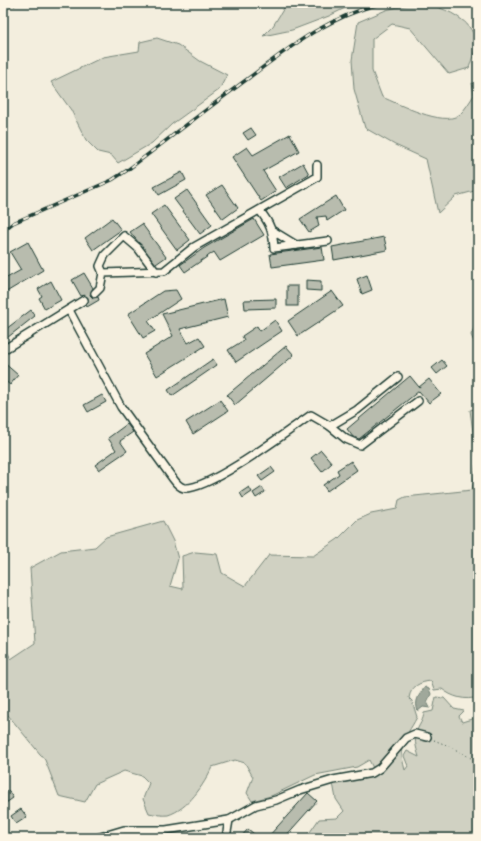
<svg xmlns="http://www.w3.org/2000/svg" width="481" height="841" font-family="'Shantell Sans',sans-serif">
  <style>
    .green { fill: #d0d1c2; stroke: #78877b }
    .water { fill: #a0a89b; stroke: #6c7d72 }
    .building { fill: #b8bcae; stroke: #1f3d34 }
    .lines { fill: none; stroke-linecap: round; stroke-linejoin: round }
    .minor-tunnel { stroke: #c9cbbc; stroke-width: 7; stroke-dasharray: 7 3.5; stroke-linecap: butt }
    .minor-casing { stroke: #1f3d34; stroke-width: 10 }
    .path { stroke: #1f3d34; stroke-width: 1; stroke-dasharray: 1 3; stroke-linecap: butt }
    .minor { stroke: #fcf5e5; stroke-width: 7 }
    .rail-casing { stroke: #1f3d34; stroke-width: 3.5 }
    .rail { stroke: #fcf5e5; stroke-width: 2; stroke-dasharray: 6; stroke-linecap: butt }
  </style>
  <rect width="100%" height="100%" fill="#f3eede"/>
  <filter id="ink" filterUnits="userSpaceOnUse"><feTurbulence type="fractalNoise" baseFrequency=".025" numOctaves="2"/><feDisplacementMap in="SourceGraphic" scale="8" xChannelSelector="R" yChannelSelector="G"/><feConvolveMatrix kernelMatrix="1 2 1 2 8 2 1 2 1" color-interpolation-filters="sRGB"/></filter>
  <g filter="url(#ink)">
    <g class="green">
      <path d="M287 3H355L329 16 292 30 263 36 273 26Z"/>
      <path d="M414 3C429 3 450 10 462 20 469 24 473 34 478 40L469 68 449 74 410 28 392 24 372 39V71L382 97C399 104 443 127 459 115 465 110 470 101 474 95L472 83 478 85V190L456 196 438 213 426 159 395 145 365 128 354 89 352 60 358 22 386 10Z"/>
      <path d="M157 38 178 45 200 61 227 75 219 90 172 124 152 143 118 163 111 155 98 152 86 140 71 110 51 82 103 57 139 51 140 42Z"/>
      <path d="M478 319V351L471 335Z"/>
      <path d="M478 408V697C465 701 452 697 442 689L434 690 431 681C420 682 411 686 409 698L412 701 417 717C404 742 397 740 405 770L408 766 404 756 407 751 419 757C416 747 413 738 418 728 421 722 423 720 424 713L433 711 436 697 444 698 454 709 464 711 459 716 462 722 478 717V838H303L310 832 319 819 337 818 344 811 336 799 333 783 362 777 373 768 369 760 357 767 315 775 271 796 252 801 247 793 253 777 245 763 235 760 212 767C204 785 188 809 168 815 162 816 154 814 149 813L143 799 149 783 142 776 124 771 95 784 85 802 59 796 45 760 3 709V680L6 678 3 674V644L11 659 35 643 30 568 61 551 95 547 106 537 163 521 173 541 178 559 170 586 183 589 182 556 195 552 217 554 222 573 245 586 269 555 313 556 338 539 357 520 371 514 397 509 399 500 405 497 472 490 477 461 470 410Z"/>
    </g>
    <path class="water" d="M425 687 429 689 431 694 427 702 430 708 423 707 418 711C414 701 419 695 425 687Z"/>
    <g class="building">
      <path d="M251 128 256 135 248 140 243 133Z"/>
      <path d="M290 134 299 151 263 171 276 191 261 201 232 157 247 147 253 155Z"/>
      <path d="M303 163 309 174 286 188 279 177Z"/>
      <path d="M182 172 186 180 159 195 154 187Z"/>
      <path d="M222 185 238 208 223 219 206 195Z"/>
      <path d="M187 190 212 225 200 234 174 199Z"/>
      <path d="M336 196 344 210 327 221 326 216 317 217 319 226 309 232 300 219Z"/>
      <path d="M164 205 190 240 177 250 151 214Z"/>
      <path d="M112 218 121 230 93 250 85 238Z"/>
      <path d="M254 219 264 235 220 261 214 252 185 272 180 265 204 248Z"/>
      <path d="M142 224 166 257 156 264 130 232Z"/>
      <path d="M384 237 387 250 334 260 332 247Z"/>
      <path d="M28 242 43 270 3 294V280L21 270 10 252Z"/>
      <path d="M322 247 324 260 272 267 270 254Z"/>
      <path d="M84 273 93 288 90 295 93 298 98 297 99 300 87 307 86 305 89 302 88 298 86 295 81 296 72 280Z"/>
      <path d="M367 275 372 290 362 294 357 279Z"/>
      <path d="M306 280 321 281V291L306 290Z"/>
      <path d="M51 281 61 300 45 309 39 298 42 296 38 289Z"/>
      <rect x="287" y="286" width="11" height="20"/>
      <path d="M176 290 181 299 148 321 155 331 143 338 128 314 163 291Z"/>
      <path d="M332 291 343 306 298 336 288 321Z"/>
      <path d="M224 299 228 317 180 329 188 343 199 337 205 346 157 376 144 354 173 336 162 314Z"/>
      <path d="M276 299V308L245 309 244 300Z"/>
      <path d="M31 310 35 316 3 341V325L6 329Z"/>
      <path d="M275 320 282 331 236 362 228 350 244 340 242 336 257 326 260 331Z"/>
      <path d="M286 346 294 355 235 405 227 395Z"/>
      <path d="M213 359 217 365 172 396 168 390Z"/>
      <path d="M442 360 447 366 437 374 432 368Z"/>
      <path d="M3 362 18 375 10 385 3 379Z"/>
      <path d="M410 376 419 387 429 379 441 394 429 403 419 391 359 439 353 437 347 429Z"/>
      <path d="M102 395 106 402 88 412 84 405Z"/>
      <path d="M220 400 228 411 193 434 186 422Z"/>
      <path d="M127 424 133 432 120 441 127 451 99 470 95 465 116 450 108 438Z"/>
      <path d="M321 450 332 463 322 472 311 458Z"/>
      <path d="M351 461 357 470 327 491 323 485 339 474 337 470Z"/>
      <path d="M271 467 275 472 262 481 258 476Z"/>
      <path d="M249 487 252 492 243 498 240 493Z"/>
      <path d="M262 487 265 492 256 498 253 493Z"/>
      <path d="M8 790 13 798 3 805V794Z"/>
      <path d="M308 793 317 801 284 838H267Z"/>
      <path d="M21 809 27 817 16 824 11 816Z"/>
      <path d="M248 829 259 838H240Z"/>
    </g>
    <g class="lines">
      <path class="minor-tunnel" d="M84 300 95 293"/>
      <g class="minor-casing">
        <g id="minor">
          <path d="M260 211C270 223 273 232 274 248L328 241"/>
          <path d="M273 231 296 245"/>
          <path d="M103 273 100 266 105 255 124 236 138 248 156 272"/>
          <path d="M95 293 100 288 103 273 164 271 194 247 312 180 317 177V165"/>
          <path d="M69 310 121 407 171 476C174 480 178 487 184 488 208 491 288 431 311 415L330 426 357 410 398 377"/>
          <path d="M3 350 84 300"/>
          <path d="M330 426 346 439 360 445 418 401"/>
          <path d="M97 838 124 830H166L229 820 256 805 276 800 300 790 333 780 372 773 380 768 406 738 415 734 427 737"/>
          <path d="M226 838 229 820"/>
        </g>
      </g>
      <g class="path">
        <path d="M3 10 22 3"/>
        <path d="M434 740 451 747 478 762"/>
      </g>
      <use href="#minor" class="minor"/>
      <g class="rail-casing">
        <path id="rail" d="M3 231 13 223 112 180 126 171C167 140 208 108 250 77 294 44 327 18 382 3"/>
      </g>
      <use href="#rail" class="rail"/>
    </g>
  </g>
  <rect width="481" height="841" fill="none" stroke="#fcf5e5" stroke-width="16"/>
  <rect x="8" y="8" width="465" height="825" fill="none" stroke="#1f3d34" stroke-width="1.5" filter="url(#ink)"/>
</svg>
